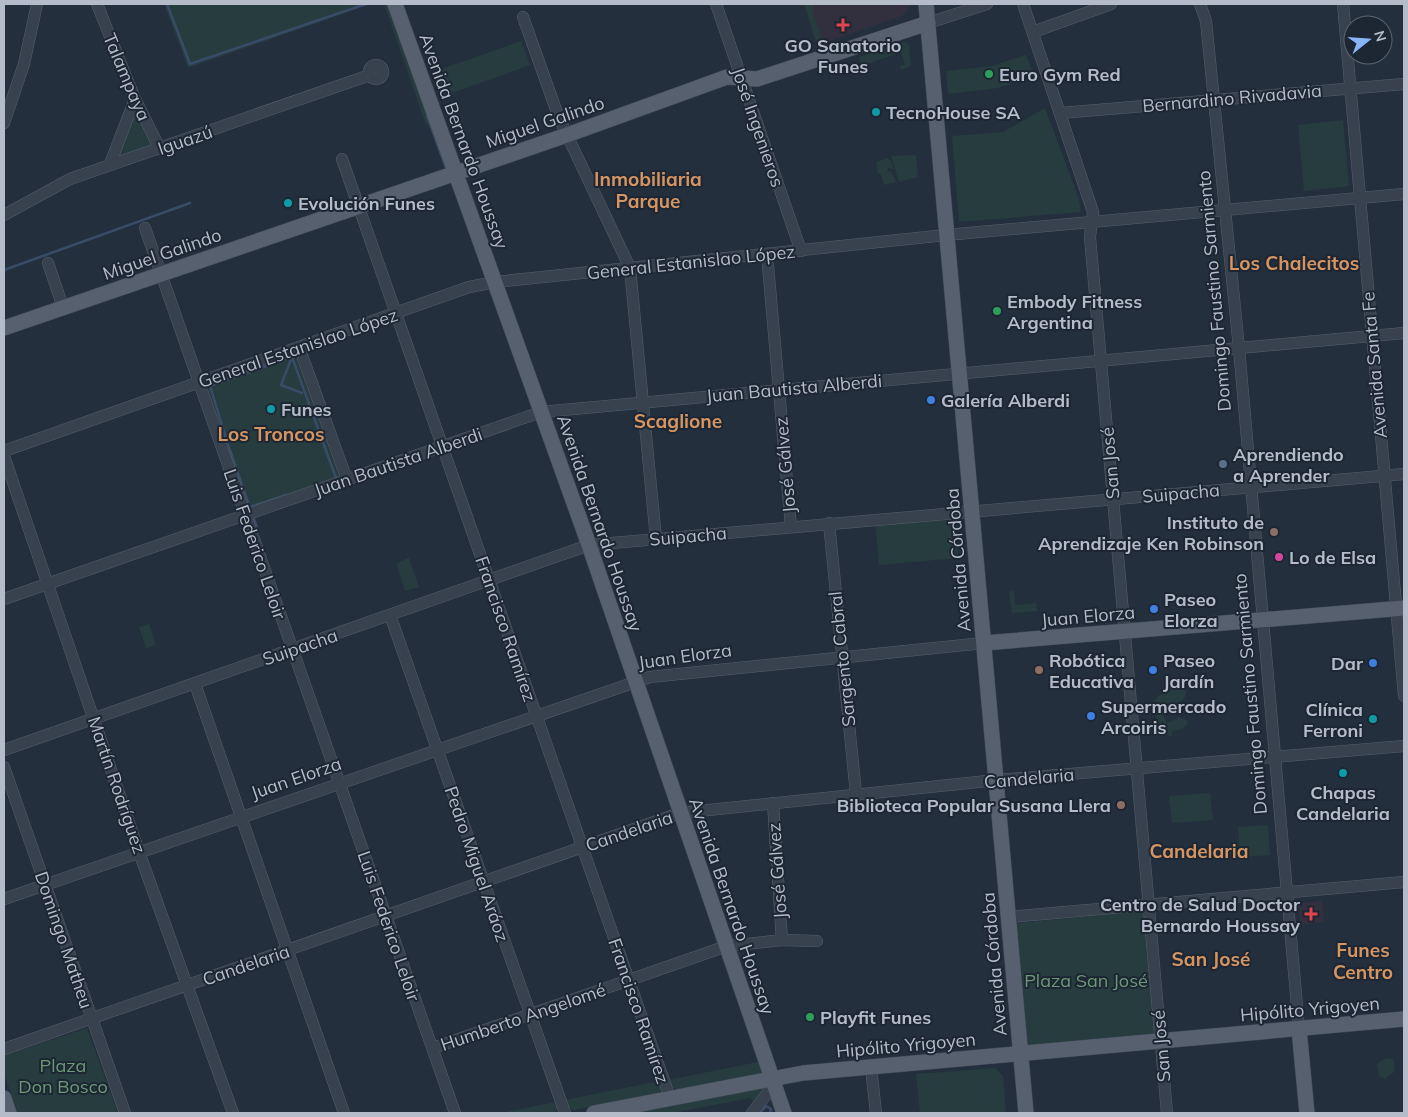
<svg xmlns="http://www.w3.org/2000/svg" width="1408" height="1117" font-family="Mulish,sans-serif">
  <style>
    .medical { fill: #32303f }
    .green { fill: #263c3f }
    .lines { fill: none; stroke-linecap: round; stroke-linejoin: round }
    .stream { stroke: #394c67; stroke-width: 2.5 }
    .minor-casing { stroke: #565f6c; stroke-width: 12 }
    .major-casing { stroke: #414a57; stroke-width: 16 }
    .minor { stroke: #38414e; stroke-width: 11 }
    .major { stroke: #56606e; stroke-width: 15 }
    .health-dot { fill: #e0444e; stroke: #1d2633; stroke-width: 2 }
    .leisure-dot { fill: #2e9e5b; stroke: #1d2633; stroke-width: 2 }
    .culture-dot { fill: #0f9aa8; stroke: #1d2633; stroke-width: 2 }
    .shop-dot { fill: #3f7fe0; stroke: #1d2633; stroke-width: 2 }
    .service-dot { fill: #5c6f8a; stroke: #1d2633; stroke-width: 2 }
    .education-dot { fill: #8d6e63; stroke: #1d2633; stroke-width: 2 }
    .hotel-dot { fill: #d1479c; stroke: #1d2633; stroke-width: 2 }
    .labels { text-anchor: middle; dominant-baseline: central; stroke-width: 4; stroke-linejoin: round; paint-order: stroke }
    .poi-label { font-size: 18px; font-weight: bold; fill: #b4bcc9; stroke: #1d2633; text-anchor: start }
    .street-label { font-size: 18px; fill: #b4bcc9; stroke: #1d2633 }
    .park-label { font-size: 18px; fill: #6b9a76; stroke: #1d2633 }
    .neighbourhood-label { font-size: 19px; font-weight: bold; fill: #d59563; stroke: #1d2633 }
  </style>
  <rect width="100%" height="100%" fill="#242f3e"/>
  <g class="medical">
    <path d="M804 4H909V8L902 16 817 45Z"/>
    <path d="M1322 901 1324 922 1300 925 1298 903Z"/>
  </g>
  <g class="green">
    <path d="M164 4H371L188 68Z"/>
    <path d="M384 4H395L436 122 426 125Z"/>
    <path d="M804 4 815 5 812 11 823 43 817 45Z"/>
    <path d="M521 41 530 65 444 96 436 71Z"/>
    <path d="M905 42 909 45 911 66 901 70 900 66 905 64 901 52 862 66 859 57Z"/>
    <path d="M1026 55 1034 76 998 88 948 94 946 71 992 66Z"/>
    <path d="M135 99 160 149 110 164Z"/>
    <path d="M1045 108 1079 199 1081 212 959 222 952 136 1003 132Z"/>
    <path d="M1343 120 1349 186 1304 191 1298 125Z"/>
    <path d="M916 155 918 177 899 182 891 156Z"/>
    <path d="M887 158 891 161 893 168 892 170 889 167 887 171H891L896 182 884 185 881 174H878L876 162Z"/>
    <path d="M293 354 297 356 339 477 250 510 206 387 208 384Z"/>
    <path d="M954 517 958 558 879 565 875 524Z"/>
    <path d="M409 558 419 587 405 591 396 563Z"/>
    <path d="M1014 591 1015 605 1036 603 1037 611 1012 613 1009 592Z"/>
    <path d="M149 624 156 645 146 649 139 627Z"/>
    <path d="M1179 678 1186 687 1185 697 1179 705H1175L1174 713 1170 714 1166 712 1165 704 1161 702 1160 709 1167 723 1176 720 1178 717 1188 721 1187 725 1182 729 1172 731V737L1161 733 1153 704 1159 695 1164 694 1174 680Z"/>
    <path d="M1210 793 1213 820 1172 823 1169 796Z"/>
    <path d="M1268 825 1270 855 1240 857 1238 827Z"/>
    <path d="M1141 911 1145 915 1156 1031 1153 1035 1027 1049 1016 926 1019 923Z"/>
    <path d="M87 1028 118 1113H18L4 1074V1055Z"/>
    <path d="M1387 1058 1392 1059 1395 1064 1394 1072 1385 1079 1379 1076 1377 1063Z"/>
    <path d="M763 1061V1072L761 1073 678 1090 673 1088 668 1080Z"/>
    <path d="M995 1068 1003 1076 1006 1113H920L916 1074Z"/>
    <path d="M659 1081 661 1089 658 1094 573 1110 569 1108 565 1100Z"/>
    <path d="M762 1086V1092L754 1102 750 1098 673 1113H629Z"/>
    <path d="M556 1102 558 1108 555 1113H501Z"/>
  </g>
  <g class="lines">
    <g class="stream">
      <path d="M167 4 190 64 366 4"/>
      <path d="M427 116 446 168"/>
      <path d="M4 270 190 203"/>
      <path d="M292 357 336 478 334 479"/>
      <path d="M292 357 281 385 302 393"/>
      <path d="M270 365 291 357"/>
      <path d="M229 448 210 386 267 366"/>
      <path d="M230 450 250 508"/>
      <path d="M250 507 286 495"/>
      <path d="M254 519 258 530"/>
      <path d="M760 1113 766 1106 771 1109 770 1113"/>
    </g>
    <g class="minor-casing">
      <g id="minor">
        <path d="M97 4 135 99 160 149"/>
        <path d="M716 4 801 251"/>
        <path d="M1023 4 1093 212 1090 237 1167 1113"/>
        <path d="M1200 4 1206 21 1239 348 1299 1029"/>
        <path d="M1343 4 1404 696"/>
        <path d="M523 17 559 118 630 268 656 539"/>
        <path d="M928 23 987 4"/>
        <path d="M1033 32 1111 4"/>
        <circle cx="376" cy="72" r="7"/>
        <path d="M1061 113 1404 84"/>
        <path d="M4 123 24 64 37 4"/>
        <path d="M342 159 670 1098"/>
        <path d="M110 164 135 99"/>
        <path d="M4 215 70 179 370 75"/>
        <path d="M145 228 455 1113"/>
        <path d="M767 254 791 527"/>
        <path d="M48 263 63 307"/>
        <path d="M299 347 347 480"/>
        <path d="M4 451 469 287 495 282 946 235 1404 194"/>
        <path d="M4 456 139 852 233 1113"/>
        <path d="M829 523 856 794"/>
        <path d="M4 599 541 412 1404 333"/>
        <path d="M390 615 565 1113"/>
        <path d="M195 684 344 1113"/>
        <path d="M4 750 589 545 1404 474"/>
        <path d="M4 767 125 1113"/>
        <path d="M773 803 782 940"/>
        <path d="M4 899 650 677 984 643"/>
        <path d="M1009 917 1404 882"/>
        <path d="M433 1048 727 946 782 940 817 941"/>
        <path d="M4 1049 680 813 997 780 1404 746"/>
        <path d="M871 1067 876 1113"/>
        <path d="M752 1113 774 1085"/>
      </g>
    </g>
    <g class="major-casing">
      <g id="major">
        <path d="M395 4 589 545 784 1113"/>
        <path d="M926 4 1026 1113"/>
        <path d="M4 328 567 135 727 77 757 79 928 23"/>
        <path d="M984 643 1404 608"/>
        <path d="M1299 1029 1307 1113"/>
        <path d="M4 1098 9 1113"/>
        <path d="M594 1113 803 1073 1404 1019"/>
      </g>
    </g>
    <use href="#minor" class="minor"/>
    <use href="#major" class="major"/>
  </g>
  <g class="health-dot">
    <path d="M840.5 17.5h5v5h5v5h-5v5h-5v-5h-5v-5h5z"/>
    <path d="M1308.5 906.5h5v5h5v5h-5v5h-5v-5h-5v-5h5z"/>
  </g>
  <g class="leisure-dot">
    <circle cx="989" cy="74" r="5"/>
    <circle cx="997" cy="311" r="5"/>
    <circle cx="810" cy="1017" r="5"/>
  </g>
  <g class="culture-dot">
    <circle cx="876" cy="112" r="5"/>
    <circle cx="288" cy="203" r="5"/>
    <circle cx="271" cy="409" r="5"/>
    <circle cx="1373" cy="719" r="5"/>
    <circle cx="1343" cy="773" r="5"/>
  </g>
  <g class="shop-dot">
    <circle cx="931" cy="400" r="5"/>
    <circle cx="1154" cy="609" r="5"/>
    <circle cx="1373" cy="663" r="5"/>
    <circle cx="1153" cy="670" r="5"/>
    <circle cx="1091" cy="716" r="5"/>
  </g>
  <circle class="service-dot" cx="1223" cy="464" r="5"/>
  <g class="education-dot">
    <circle cx="1274" cy="532" r="5"/>
    <circle cx="1039" cy="670" r="5"/>
    <circle cx="1121" cy="805" r="5"/>
  </g>
  <circle class="hotel-dot" cx="1279" cy="557" r="5"/>
  <g class="labels">
    <g class="poi-label">
      <text x="843" y="45" text-anchor="middle">GO Sanatorio<tspan x="843" dy="21">Funes</tspan></text>
      <text x="999" y="74">Euro Gym Red</text>
      <text x="886" y="112">TecnoHouse SA</text>
      <text x="298" y="203">Evolución Funes</text>
      <text x="1007" y="301">Embody Fitness<tspan x="1007" dy="21">Argentina</tspan></text>
      <text x="941" y="400">Galería Alberdi</text>
      <text x="281" y="409">Funes</text>
      <text x="1233" y="454">Aprendiendo<tspan x="1233" dy="21">a Aprender</tspan></text>
      <text x="1264" y="522" text-anchor="end">Instituto de<tspan x="1264" dy="21">Aprendizaje Ken Robinson</tspan></text>
      <text x="1289" y="557">Lo de Elsa</text>
      <text x="1164" y="599">Paseo<tspan x="1164" dy="21">Elorza</tspan></text>
      <text x="1049" y="660">Robótica<tspan x="1049" dy="21">Educativa</tspan></text>
      <text x="1163" y="660">Paseo<tspan x="1163" dy="21">Jardín</tspan></text>
      <text x="1363" y="663" text-anchor="end">Dar</text>
      <text x="1101" y="706">Supermercado<tspan x="1101" dy="21">Arcoiris</tspan></text>
      <text x="1363" y="709" text-anchor="end">Clínica<tspan x="1363" dy="21">Ferroni</tspan></text>
      <text x="1343" y="792" text-anchor="middle">Chapas<tspan x="1343" dy="21">Candelaria</tspan></text>
      <text x="1111" y="805" text-anchor="end">Biblioteca Popular Susana Llera</text>
      <text x="1300" y="904" text-anchor="end">Centro de Salud Doctor<tspan x="1300" dy="21">Bernardo Houssay</tspan></text>
      <text x="820" y="1017">Playfit Funes</text>
    </g>
    <g class="street-label">
      <text transform="translate(127 77) rotate(67)">Talampaya</text>
      <text transform="translate(1232 98) rotate(-5)">Bernardino Rivadavia</text>
      <text transform="translate(545 122) rotate(-19)">Miguel Galindo</text>
      <text transform="translate(758 127) rotate(71)">José Ingenieros</text>
      <text transform="translate(185 140) rotate(-19)">Iguazú</text>
      <text transform="translate(464 141) rotate(70)">Avenida Bernardo Houssay</text>
      <text transform="translate(162 254) rotate(-19)">Miguel Galindo</text>
      <text transform="translate(691 262) rotate(-6)">General Estanislao López</text>
      <text transform="translate(1214 291) rotate(-95)">Domingo Faustino Sarmiento</text>
      <text transform="translate(298 348) rotate(-19)">General Estanislao López</text>
      <text transform="translate(1374 365) rotate(-95)">Avenida Santa Fe</text>
      <text transform="translate(794 388) rotate(-5)">Juan Bautista Alberdi</text>
      <text transform="translate(398 462) rotate(-19)">Juan Bautista Alberdi</text>
      <text transform="translate(1110 463) rotate(-95)">San José</text>
      <text transform="translate(785 465) rotate(-95)">José Gálvez</text>
      <text transform="translate(1181 493) rotate(-5)">Suipacha</text>
      <text transform="translate(600 523) rotate(71)">Avenida Bernardo Houssay</text>
      <text transform="translate(688 536) rotate(-5)">Suipacha</text>
      <text transform="translate(255 544) rotate(71)">Luis Federico Leloir</text>
      <text transform="translate(958 560) rotate(-95)">Avenida Córdoba</text>
      <text transform="translate(1088 616) rotate(-5)">Juan Elorza</text>
      <text transform="translate(506 629) rotate(71)">Francisco Ramírez</text>
      <text transform="translate(300 647) rotate(-19)">Suipacha</text>
      <text transform="translate(685 656) rotate(-8)">Juan Elorza</text>
      <text transform="translate(842 659) rotate(-96)">Sargento Cabral</text>
      <text transform="translate(1250 694) rotate(-95)">Domingo Faustino Sarmiento</text>
      <text transform="translate(296 778) rotate(-19)">Juan Elorza</text>
      <text transform="translate(1029 778) rotate(-5)">Candelaria</text>
      <text transform="translate(117 785) rotate(71)">Martín Rodríguez</text>
      <text transform="translate(629 831) rotate(-19)">Candelaria</text>
      <text transform="translate(477 864) rotate(71)">Pedro Miguel Aráoz</text>
      <text transform="translate(777 871) rotate(-94)">José Gálvez</text>
      <text transform="translate(732 906) rotate(71)">Avenida Bernardo Houssay</text>
      <text transform="translate(389 926) rotate(71)">Luis Federico Leloir</text>
      <text transform="translate(64 940) rotate(71)">Domingo Matheu</text>
      <text transform="translate(994 964) rotate(-95)">Avenida Córdoba</text>
      <text transform="translate(246 965) rotate(-19)">Candelaria</text>
      <text transform="translate(1310 1009) rotate(-5)">Hipólito Yrigoyen</text>
      <text transform="translate(639 1011) rotate(71)">Francisco Ramírez</text>
      <text transform="translate(523 1017) rotate(-19)">Humberto Angelomé</text>
      <text transform="translate(906 1045) rotate(-5)">Hipólito Yrigoyen</text>
      <text transform="translate(1161 1046) rotate(-95)">San José</text>
    </g>
    <g class="park-label">
      <text x="1086" y="980">Plaza San José</text>
      <text x="63" y="1065">Plaza<tspan x="63" dy="21">Don Bosco</tspan></text>
    </g>
    <g class="neighbourhood-label">
      <text x="648" y="179">Inmobiliaria<tspan x="648" dy="22">Parque</tspan></text>
      <text x="1294" y="263">Los Chalecitos</text>
      <text x="678" y="421">Scaglione</text>
      <text x="271" y="434">Los Troncos</text>
      <text x="1199" y="851">Candelaria</text>
      <text x="1363" y="950">Funes<tspan x="1363" dy="22">Centro</tspan></text>
      <text x="1211" y="959">San José</text>
    </g>
  </g>
  <rect width="1408" height="1117" fill="none" stroke="#b4bcc9" stroke-width="10"/>
  <g transform="translate(1368 40) rotate(73)"><circle r="24" fill="#1d2633" stroke="#59626f"/>
  <path d="M0-4L9 19L0 12L-9 19Z" fill="#8ab4f8"/>
  <text y="-8" font-size="14" font-weight="bold" text-anchor="middle" fill="#b4bcc9">N</text>
  </g>
</svg>
